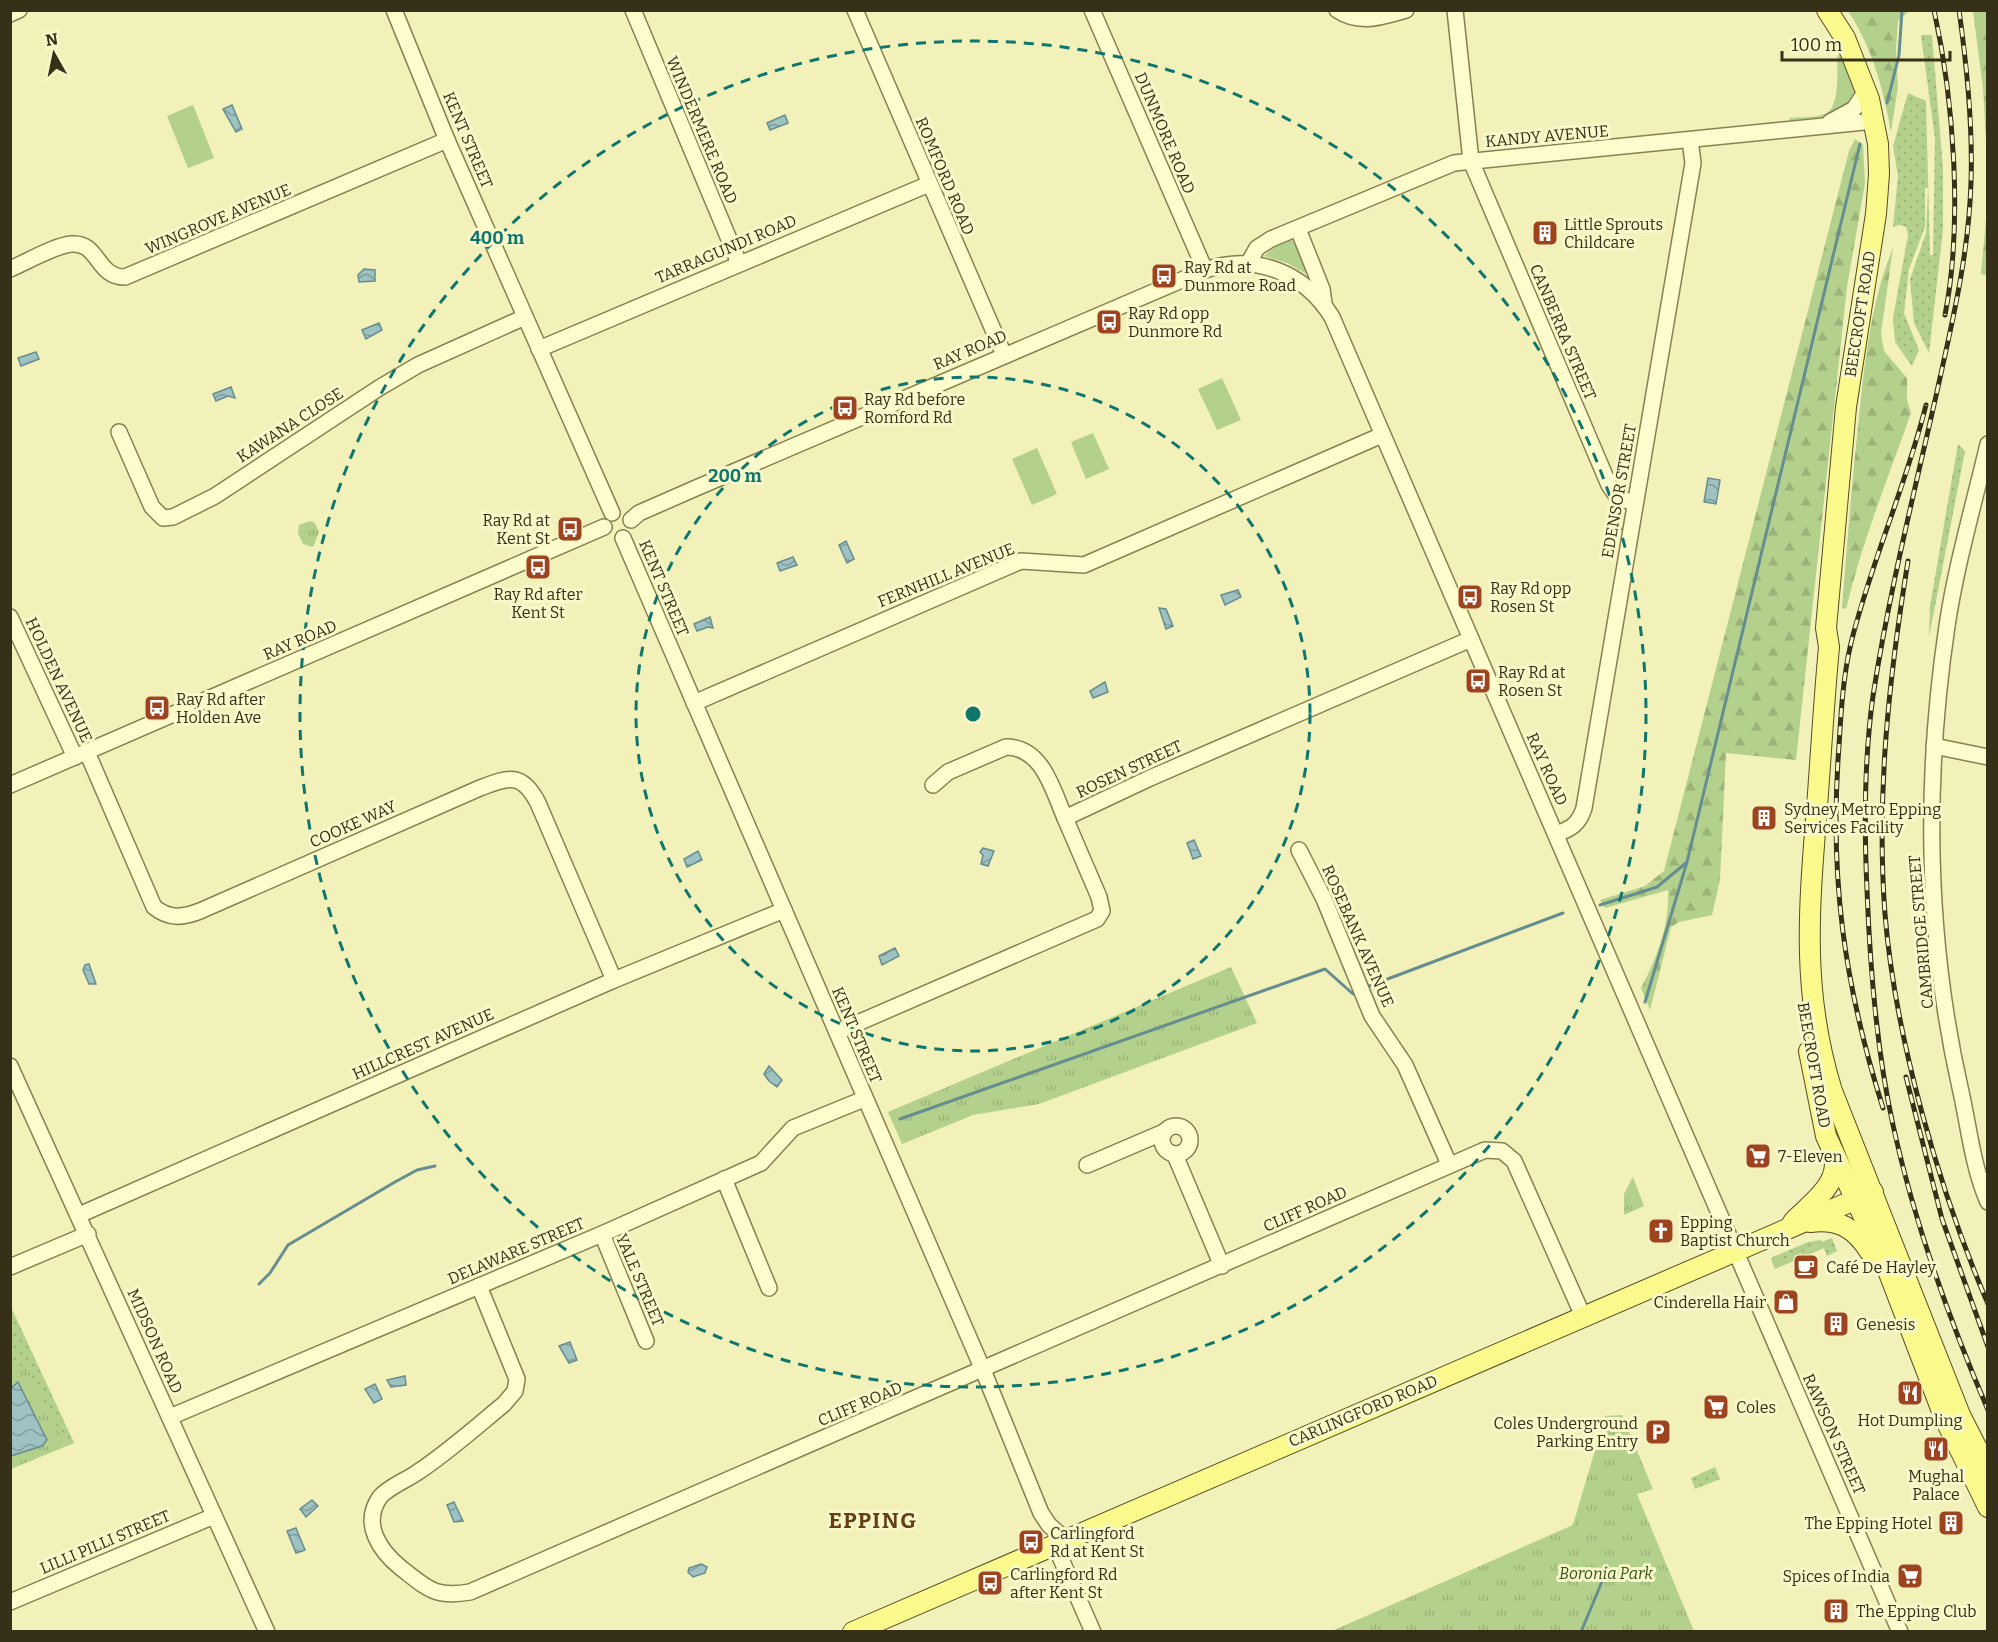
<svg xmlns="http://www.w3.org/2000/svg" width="1998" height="1642" font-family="Bitter,serif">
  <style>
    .grass { fill: #b4d08d }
    .forest { fill: url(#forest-firs) }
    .park { fill: url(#park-tufts) }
    .garden { fill: url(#garden-dots) }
    .water { fill: url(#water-waves); stroke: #668d8f; stroke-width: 1.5 }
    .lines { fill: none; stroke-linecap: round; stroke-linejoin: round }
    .stream { stroke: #668d8f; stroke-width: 3 }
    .minor-casing { stroke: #898052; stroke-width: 18 }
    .major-casing { stroke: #564b28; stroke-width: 22 }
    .minor { stroke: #fcfccc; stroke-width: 15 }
    .major { stroke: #faf98b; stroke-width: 20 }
    .rail-casing { stroke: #363019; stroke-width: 5 }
    .rail { stroke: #f8f8c9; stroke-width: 3; stroke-dasharray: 9; stroke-linecap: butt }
    .ring { fill: none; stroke: #0f766e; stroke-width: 3; stroke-dasharray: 10 8 }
    .labels { text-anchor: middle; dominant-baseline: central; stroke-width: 6; stroke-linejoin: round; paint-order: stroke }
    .street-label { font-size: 16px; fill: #363019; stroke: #f8f8c9 }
    .poi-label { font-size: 16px; fill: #363019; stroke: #f8f8c9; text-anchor: start }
    .park-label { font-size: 16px; font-style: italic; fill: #36551e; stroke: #f8f8c9 }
    .district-label { font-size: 22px; font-weight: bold; letter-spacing: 1.5px; fill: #673f15; stroke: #f8f8c9 }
    .centre { fill: #0f766e; stroke: #f8f8c9; stroke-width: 3 }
    .ring-label { font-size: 18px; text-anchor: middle; font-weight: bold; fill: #0f766e; stroke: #f8f8c9; stroke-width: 6; stroke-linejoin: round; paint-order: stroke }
  </style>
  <defs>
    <pattern id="forest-firs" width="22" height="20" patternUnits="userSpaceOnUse" patternTransform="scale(1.5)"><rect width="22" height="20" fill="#b4d08d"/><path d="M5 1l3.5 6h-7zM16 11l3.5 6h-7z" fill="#9bb379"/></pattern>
    <pattern id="park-tufts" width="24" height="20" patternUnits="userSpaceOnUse" patternTransform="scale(1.5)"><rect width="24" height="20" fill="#b4d08d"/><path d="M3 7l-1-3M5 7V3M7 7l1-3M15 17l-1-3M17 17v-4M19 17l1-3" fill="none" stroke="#9bb379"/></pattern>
    <pattern id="garden-dots" width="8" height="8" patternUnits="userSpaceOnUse" patternTransform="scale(1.5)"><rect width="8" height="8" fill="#b4d08d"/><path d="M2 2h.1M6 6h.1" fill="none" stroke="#9bb379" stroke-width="1.8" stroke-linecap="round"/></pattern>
    <pattern id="water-waves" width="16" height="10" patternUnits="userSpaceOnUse" patternTransform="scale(1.5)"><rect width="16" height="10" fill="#9ec1c1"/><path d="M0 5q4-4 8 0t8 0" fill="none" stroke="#829d9c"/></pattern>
  </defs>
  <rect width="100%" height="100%" fill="#f1f1b9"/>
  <g class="grass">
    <path d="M1837 48C1843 61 1857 81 1856 96 1855 117 1805 119 1790 120L1789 118C1800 117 1818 118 1827 113 1841 104 1837 63 1837 48Z"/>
    <path d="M193 105 214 158 188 168 167 116Z"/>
    <path d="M1289 240 1295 241 1310 276 1287 263 1264 256 1277 245Z"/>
    <path d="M1222 378 1241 420 1217 430 1198 389Z"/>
    <path d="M1093 433 1109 469 1086 479 1071 442Z"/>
    <path d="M1037 448 1057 494 1032 505 1012 459Z"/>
    <path d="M1822 1244 1824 1248 1775 1269 1773 1265Z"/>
  </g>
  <g class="forest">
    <path d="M1848 11H1909L1898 21 1896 51 1898 87 1891 131C1883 88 1872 47 1848 11Z"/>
    <path d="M1973 11H1987V159L1983 88Z"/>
    <path d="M1855 139 1863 145 1865 183 1847 287 1796 760 1726 753 1720 880 1712 915 1679 922 1671 927 1650 1010 1641 988C1657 958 1670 924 1668 890L1605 908 1600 900 1645 886 1664 871 1849 151Z"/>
    <path d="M1987 208 1988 275H1987L1981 274Z"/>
    <path d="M1893 248 1881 333 1884 351 1907 378V400L1911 413C1888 478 1862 542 1846 609L1842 608C1847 544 1852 481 1859 417 1865 360 1871 301 1893 248Z"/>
  </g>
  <g class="park">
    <path d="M310 521 315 523 319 532 313 547 303 544 298 533 299 525Z"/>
    <path d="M1231 967 1257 1023 1039 1104 973 1115 902 1144 888 1112Z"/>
    <path d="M1633 1177 1644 1206 1624 1215V1194Z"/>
    <path d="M10 1307 74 1443 11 1469H10Z"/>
    <path d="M1622 1415 1653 1489 1637 1494 1694 1631H1332L1573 1525 1605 1416Z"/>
  </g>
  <g class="garden">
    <path d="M1921 35H1932L1943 169V229L1929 353 1914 323 1910 279 1926 233 1928 188H1925V227L1909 269 1904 313 1919 350 1912 366 1895 342 1893 318 1908 235 1906 227 1899 225 1893 227 1898 176 1893 146 1908 93 1926 101 1930 255H1933L1935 139Z"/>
    <path d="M1958 444 1965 451 1929 637 1930 606Z"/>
    <path d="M1832 1238 1837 1251 1827 1256 1822 1244 1773 1265 1771 1258 1808 1242 1821 1240 1822 1242Z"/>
    <path d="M11 1307 74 1443 67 1446 28 1369 11 1362Z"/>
    <path d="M1715 1467 1720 1479 1695 1489 1691 1478Z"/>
  </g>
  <g class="water">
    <path d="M232 105 242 129 236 132 223 109Z"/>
    <path d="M785 115 788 123 770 130 767 123Z"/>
    <path d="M364 269 375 270V281L359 282 358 275Z"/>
    <path d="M379 323 382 330 366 339 362 330Z"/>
    <path d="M36 352 39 359 21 366 18 358Z"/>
    <path d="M231 387 235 398 228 396 216 401 213 394Z"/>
    <path d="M1708 478 1720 480 1716 504 1704 502Z"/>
    <path d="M846 541 854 559 847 563 839 545Z"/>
    <path d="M793 557 797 565 780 571 777 563Z"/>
    <path d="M1238 590 1241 597 1225 605 1221 595Z"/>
    <path d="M1159 608 1166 609 1173 626 1166 629Z"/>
    <path d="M710 617 713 628 708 627 697 631 694 624Z"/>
    <path d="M1105 682 1108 692 1093 698 1090 691Z"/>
    <path d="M1194 840 1201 856 1193 859 1187 843Z"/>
    <path d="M983 848 994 851 988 866 981 864 983 855 980 852Z"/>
    <path d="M698 851 702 860 687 867 684 859Z"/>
    <path d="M895 948 899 956 882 965 879 956Z"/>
    <path d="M89 964 96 984H89L83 970 85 965Z"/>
    <path d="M769 1066 782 1080 777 1087 769 1081 764 1074Z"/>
    <path d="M570 1342 577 1360 569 1363 559 1346Z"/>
    <path d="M405 1376 406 1385 391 1387 387 1380Z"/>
    <path d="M18 1382 47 1440 42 1446 11 1456V1388Z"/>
    <path d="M375 1384 382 1399 374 1403 365 1389Z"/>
    <path d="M312 1500 318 1506 306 1517 300 1509Z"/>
    <path d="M454 1502 463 1521 454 1522 447 1505Z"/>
    <path d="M296 1528 305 1550 296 1553 287 1531Z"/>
    <path d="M701 1564 707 1567 705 1573 693 1577 688 1572 689 1568Z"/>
  </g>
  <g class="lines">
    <g class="stream">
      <path d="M1887 103 1899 55 1902 10"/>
      <path d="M1600 905 1657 887 1686 863"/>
      <path d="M1369 986 1563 913"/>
      <path d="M1645 1002 1687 862 1860 144"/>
      <path d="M900 1119 1325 969 1353 994"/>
      <path d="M259 1284 270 1273 288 1245 395 1182 417 1170 435 1166"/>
      <path d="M1581 1632 1608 1567"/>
    </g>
    <g class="minor-casing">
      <g id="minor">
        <path d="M394 10 447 140 612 513"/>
        <path d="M633 10 739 263"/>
        <path d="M855 10 1004 355"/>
        <path d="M1092 10 1205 270"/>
        <path d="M1337 10C1360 25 1381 17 1406 10"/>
        <path d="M1455 10 1471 161 1609 485 1618 498 1635 503"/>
        <path d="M10 14 19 10"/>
        <path d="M1830 122 1854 109 1866 91"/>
        <path d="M1298 229 1322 289 1324 303"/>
        <path d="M1248 264 1257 248 1271 239 1454 163 1874 121"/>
        <path d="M10 269C27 262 55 245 72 244 99 242 96 277 125 277L447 140"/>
        <path d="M539 349 929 184"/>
        <path d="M119 432 152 507 163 518 173 517 215 496 379 388 418 365 525 317"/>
        <path d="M1988 444C1974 504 1956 565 1947 626 1924 781 1926 939 1961 1092 1969 1128 1973 1168 1988 1202"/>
        <path d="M631 520 639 513 696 488 1205 270C1255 253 1304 272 1332 317L1900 1632"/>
        <path d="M623 538 983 1370 1041 1513 1049 1525 1065 1539"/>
        <path d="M10 617 75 757"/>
        <path d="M694 703 1021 561 1084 565 1382 435"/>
        <path d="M1934 746 1988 757"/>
        <path d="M87 752 154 907C169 919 182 918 200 911L480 788C509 777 522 772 538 803L614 980"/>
        <path d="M10 785 604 527"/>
        <path d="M933 785 948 772 1006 747C1043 747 1053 791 1065 818"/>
        <path d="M1556 834C1571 829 1579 824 1584 808L1693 163 1690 140"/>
        <path d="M1299 850 1324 899 1372 1016 1405 1065 1449 1164"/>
        <path d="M837 1032 1097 919 1102 911 1099 897 1065 818 1150 778 1471 639"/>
        <path d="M10 1066 267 1632"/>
        <circle cx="1176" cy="1140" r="14"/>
        <path d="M1175 1155 1222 1266"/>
        <path d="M1087 1165 1164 1132"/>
        <path d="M724 1179 769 1288"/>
        <path d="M79 1215 614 980 784 910"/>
        <path d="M602 1234 646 1341"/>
        <path d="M10 1267 88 1234"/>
        <path d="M479 1286 517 1379 515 1391 504 1404C476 1427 448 1452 418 1472 407 1480 388 1487 380 1497 361 1524 380 1551 401 1568 428 1589 435 1598 470 1592L1485 1150 1502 1151 1514 1161 1583 1316"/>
        <path d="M170 1417 602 1234 761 1163 793 1128 864 1099"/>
        <path d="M1054 1543 1093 1632"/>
        <path d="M10 1602 214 1516"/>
      </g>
    </g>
    <g class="major-casing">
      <g id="major">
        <path d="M1827 10 1845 38 1869 99 1878 144 1879 174 1876 214 1846 407 1826 628 1829 647C1824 700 1821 754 1817 807 1809 907 1801 992 1832 1091L1960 1415 1988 1470"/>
        <path d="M1809 1051 1826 1136 1884 1260 1945 1419 1988 1507"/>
        <path d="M1793 1222C1810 1204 1841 1184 1834 1156"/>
        <path d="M1810 1222C1838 1218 1855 1228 1870 1252"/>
        <path d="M853 1632 1873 1192"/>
      </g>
    </g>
    <use href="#minor" class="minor"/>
    <use href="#major" class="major"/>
    <g class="rail-casing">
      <g id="rail">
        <path d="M1934 10C1954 101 1963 224 1945 315"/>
        <path d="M1959 10C1967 67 1973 124 1971 182 1969 252 1953 319 1938 387 1915 490 1889 592 1873 696 1864 760 1864 825 1867 890 1870 967 1876 1048 1893 1125 1914 1222 1949 1319 1988 1410"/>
        <path d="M1908 561C1889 678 1876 795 1885 914 1895 1037 1939 1190 1988 1304"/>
        <path d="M1906 1077 1942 1219 1988 1347"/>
        <path d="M1883 1108C1844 984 1829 876 1839 746 1841 712 1843 677 1851 643 1871 562 1906 486 1926 405"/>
      </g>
    </g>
    <use href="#rail" class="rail"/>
  </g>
  <g class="ring">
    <circle cx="973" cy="714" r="337"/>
    <circle cx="973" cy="714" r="673"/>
  </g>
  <defs>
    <g id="building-square" transform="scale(1.35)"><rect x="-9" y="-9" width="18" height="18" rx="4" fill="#9d431d" stroke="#f8f8c9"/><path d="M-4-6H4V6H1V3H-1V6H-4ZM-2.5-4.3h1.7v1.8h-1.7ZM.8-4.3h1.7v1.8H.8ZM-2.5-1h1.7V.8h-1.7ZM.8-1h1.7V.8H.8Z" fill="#fff"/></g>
    <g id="bus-square" transform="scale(1.35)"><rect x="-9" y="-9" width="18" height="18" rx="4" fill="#9d431d" stroke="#f8f8c9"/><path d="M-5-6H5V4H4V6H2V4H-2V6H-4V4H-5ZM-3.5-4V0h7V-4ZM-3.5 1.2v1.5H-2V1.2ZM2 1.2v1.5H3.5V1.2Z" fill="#fff"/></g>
    <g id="supermarket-square" transform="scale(1.35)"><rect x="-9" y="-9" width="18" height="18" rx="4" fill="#9d431d" stroke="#f8f8c9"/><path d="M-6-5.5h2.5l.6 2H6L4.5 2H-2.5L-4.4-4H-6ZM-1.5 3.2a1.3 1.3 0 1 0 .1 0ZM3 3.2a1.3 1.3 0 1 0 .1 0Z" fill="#fff"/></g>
    <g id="church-square" transform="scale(1.35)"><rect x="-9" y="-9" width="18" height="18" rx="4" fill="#9d431d" stroke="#f8f8c9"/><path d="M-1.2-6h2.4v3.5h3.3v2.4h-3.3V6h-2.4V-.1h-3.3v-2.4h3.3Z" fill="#fff"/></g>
    <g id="cafe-square" transform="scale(1.35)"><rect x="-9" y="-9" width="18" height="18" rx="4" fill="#9d431d" stroke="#f8f8c9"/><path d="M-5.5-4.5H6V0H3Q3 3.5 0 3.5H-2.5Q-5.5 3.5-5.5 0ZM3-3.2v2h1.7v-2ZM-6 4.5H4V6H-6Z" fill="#fff"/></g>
    <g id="shop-square" transform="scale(1.35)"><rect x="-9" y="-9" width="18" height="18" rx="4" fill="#9d431d" stroke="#f8f8c9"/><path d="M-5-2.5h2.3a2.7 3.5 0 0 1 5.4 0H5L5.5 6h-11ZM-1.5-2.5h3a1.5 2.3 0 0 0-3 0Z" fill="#fff"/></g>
    <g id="restaurant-square" transform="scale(1.35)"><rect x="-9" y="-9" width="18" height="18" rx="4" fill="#9d431d" stroke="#f8f8c9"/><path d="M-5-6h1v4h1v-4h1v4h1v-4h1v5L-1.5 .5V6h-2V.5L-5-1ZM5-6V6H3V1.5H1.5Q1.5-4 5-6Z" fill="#fff"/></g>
    <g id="parking-square" transform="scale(1.35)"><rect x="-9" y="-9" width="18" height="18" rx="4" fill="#9d431d" stroke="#f8f8c9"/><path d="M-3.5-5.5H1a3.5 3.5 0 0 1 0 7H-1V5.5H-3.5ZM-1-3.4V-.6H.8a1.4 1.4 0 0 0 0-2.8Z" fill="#fff"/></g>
  </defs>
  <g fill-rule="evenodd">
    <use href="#building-square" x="1545" y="233"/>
    <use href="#bus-square" x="1164" y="276"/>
    <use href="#bus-square" x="1109" y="322"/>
    <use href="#bus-square" x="845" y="408"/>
    <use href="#bus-square" x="570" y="529"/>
    <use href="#bus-square" x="538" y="567"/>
    <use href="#bus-square" x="1470" y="597"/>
    <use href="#bus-square" x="1478" y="681"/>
    <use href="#bus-square" x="157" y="708"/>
    <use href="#building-square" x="1764" y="818"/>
    <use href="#supermarket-square" x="1758" y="1156"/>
    <use href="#church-square" x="1661" y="1231"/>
    <use href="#cafe-square" x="1806" y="1267"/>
    <use href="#shop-square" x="1786" y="1302"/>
    <use href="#building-square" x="1836" y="1324"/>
    <use href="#restaurant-square" x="1910" y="1393"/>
    <use href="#supermarket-square" x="1716" y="1407"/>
    <use href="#parking-square" x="1658" y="1432"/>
    <use href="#restaurant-square" x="1936" y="1449"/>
    <use href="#building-square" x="1951" y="1523"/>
    <use href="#bus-square" x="1031" y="1542"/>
    <use href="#supermarket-square" x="1910" y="1576"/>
    <use href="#bus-square" x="990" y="1583"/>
    <use href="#building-square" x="1836" y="1611"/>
  </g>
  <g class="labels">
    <g class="street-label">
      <text transform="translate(702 130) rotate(67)">WINDERMERE ROAD</text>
      <text transform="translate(1165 133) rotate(67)">DUNMORE ROAD</text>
      <text transform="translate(1547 136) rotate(-5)">KANDY AVENUE</text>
      <text transform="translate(468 140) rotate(67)">KENT STREET</text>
      <text transform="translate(945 176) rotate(67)">ROMFORD ROAD</text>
      <text transform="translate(218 219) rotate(-23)">WINGROVE AVENUE</text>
      <text transform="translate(726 249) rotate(-23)">TARRAGUNDI ROAD</text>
      <text transform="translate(1860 314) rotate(-81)">BEECROFT ROAD</text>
      <text transform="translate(1563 332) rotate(67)">CANBERRA STREET</text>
      <text transform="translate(970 350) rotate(-23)">RAY ROAD</text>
      <text transform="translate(290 425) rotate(-33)">KAWANA CLOSE</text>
      <text transform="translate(1619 491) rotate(-80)">EDENSOR STREET</text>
      <text transform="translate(946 575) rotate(-22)">FERNHILL AVENUE</text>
      <text transform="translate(664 588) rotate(67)">KENT STREET</text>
      <text transform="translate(300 640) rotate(-23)">RAY ROAD</text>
      <text transform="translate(59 680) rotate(65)">HOLDEN AVENUE</text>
      <text transform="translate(1129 769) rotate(-25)">ROSEN STREET</text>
      <text transform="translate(1547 769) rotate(66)">RAY ROAD</text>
      <text transform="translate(353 824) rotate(-24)">COOKE WAY</text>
      <text transform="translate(1921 932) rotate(-95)">CAMBRIDGE STREET</text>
      <text transform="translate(1358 936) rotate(66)">ROSEBANK AVENUE</text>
      <text transform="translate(857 1035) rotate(67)">KENT STREET</text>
      <text transform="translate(423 1044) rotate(-24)">HILLCREST AVENUE</text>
      <text transform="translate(1814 1065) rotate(80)">BEECROFT ROAD</text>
      <text transform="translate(1305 1209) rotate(-24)">CLIFF ROAD</text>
      <text transform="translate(516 1251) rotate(-23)">DELAWARE STREET</text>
      <text transform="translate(640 1280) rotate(67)">YALE STREET</text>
      <text transform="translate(155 1341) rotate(66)">MIDSON ROAD</text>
      <text transform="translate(860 1404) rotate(-23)">CLIFF ROAD</text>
      <text transform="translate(1363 1411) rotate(-23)">CARLINGFORD ROAD</text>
      <text transform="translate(1834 1434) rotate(66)">RAWSON STREET</text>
      <text transform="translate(105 1542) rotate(-23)">LILLI PILLI STREET</text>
    </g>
    <g class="poi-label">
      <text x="1564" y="224">Little Sprouts<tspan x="1564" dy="18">Childcare</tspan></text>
      <text x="1184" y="267">Ray Rd at<tspan x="1184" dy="18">Dunmore Road</tspan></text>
      <text x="1128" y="313">Ray Rd opp<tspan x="1128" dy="18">Dunmore Rd</tspan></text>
      <text x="864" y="399">Ray Rd before<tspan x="864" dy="18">Romford Rd</tspan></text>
      <text x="550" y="520" text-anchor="end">Ray Rd at<tspan x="550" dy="18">Kent St</tspan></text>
      <text x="1490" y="588">Ray Rd opp<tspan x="1490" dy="18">Rosen St</tspan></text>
      <text x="538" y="594" text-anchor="middle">Ray Rd after<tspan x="538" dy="18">Kent St</tspan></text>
      <text x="1498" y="672">Ray Rd at<tspan x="1498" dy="18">Rosen St</tspan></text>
      <text x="176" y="699">Ray Rd after<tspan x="176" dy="18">Holden Ave</tspan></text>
      <text x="1784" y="809">Sydney Metro Epping<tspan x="1784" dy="18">Services Facility</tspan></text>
      <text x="1778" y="1156">7-Eleven</text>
      <text x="1680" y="1222">Epping<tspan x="1680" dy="18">Baptist Church</tspan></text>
      <text x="1826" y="1267">Café De Hayley</text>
      <text x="1766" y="1302" text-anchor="end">Cinderella Hair</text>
      <text x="1856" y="1324">Genesis</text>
      <text x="1736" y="1407">Coles</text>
      <text x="1910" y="1420" text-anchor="middle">Hot Dumpling</text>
      <text x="1638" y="1423" text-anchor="end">Coles Underground<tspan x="1638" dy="18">Parking Entry</tspan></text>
      <text x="1936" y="1476" text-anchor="middle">Mughal<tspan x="1936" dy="18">Palace</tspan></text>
      <text x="1932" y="1523" text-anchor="end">The Epping Hotel</text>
      <text x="1050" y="1533">Carlingford<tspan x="1050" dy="18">Rd at Kent St</tspan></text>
      <text x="1010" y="1574">Carlingford Rd<tspan x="1010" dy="18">after Kent St</tspan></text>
      <text x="1890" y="1576" text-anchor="end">Spices of India</text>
      <text x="1856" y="1611">The Epping Club</text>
    </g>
    <g class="park-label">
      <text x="1606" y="1573">Boronia Park</text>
    </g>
    <g class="district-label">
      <text x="873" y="1520">EPPING</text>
    </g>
  </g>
  <circle cx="973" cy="714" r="9" class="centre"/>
  <g class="ring-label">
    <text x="497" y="244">400 m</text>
    <text x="735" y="482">200 m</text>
  </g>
  <rect width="1998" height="1642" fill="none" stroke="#363019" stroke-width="24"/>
  <g transform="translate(54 54) rotate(351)" stroke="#f8f8c9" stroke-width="4.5" paint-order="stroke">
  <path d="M0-4.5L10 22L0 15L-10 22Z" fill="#363019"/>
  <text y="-9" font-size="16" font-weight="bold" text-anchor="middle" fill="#363019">N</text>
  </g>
  <path d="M1782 51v9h168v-9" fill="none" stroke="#363019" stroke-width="3"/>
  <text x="1791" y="51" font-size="18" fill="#363019" stroke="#f8f8c9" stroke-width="4.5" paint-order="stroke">100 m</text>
</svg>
